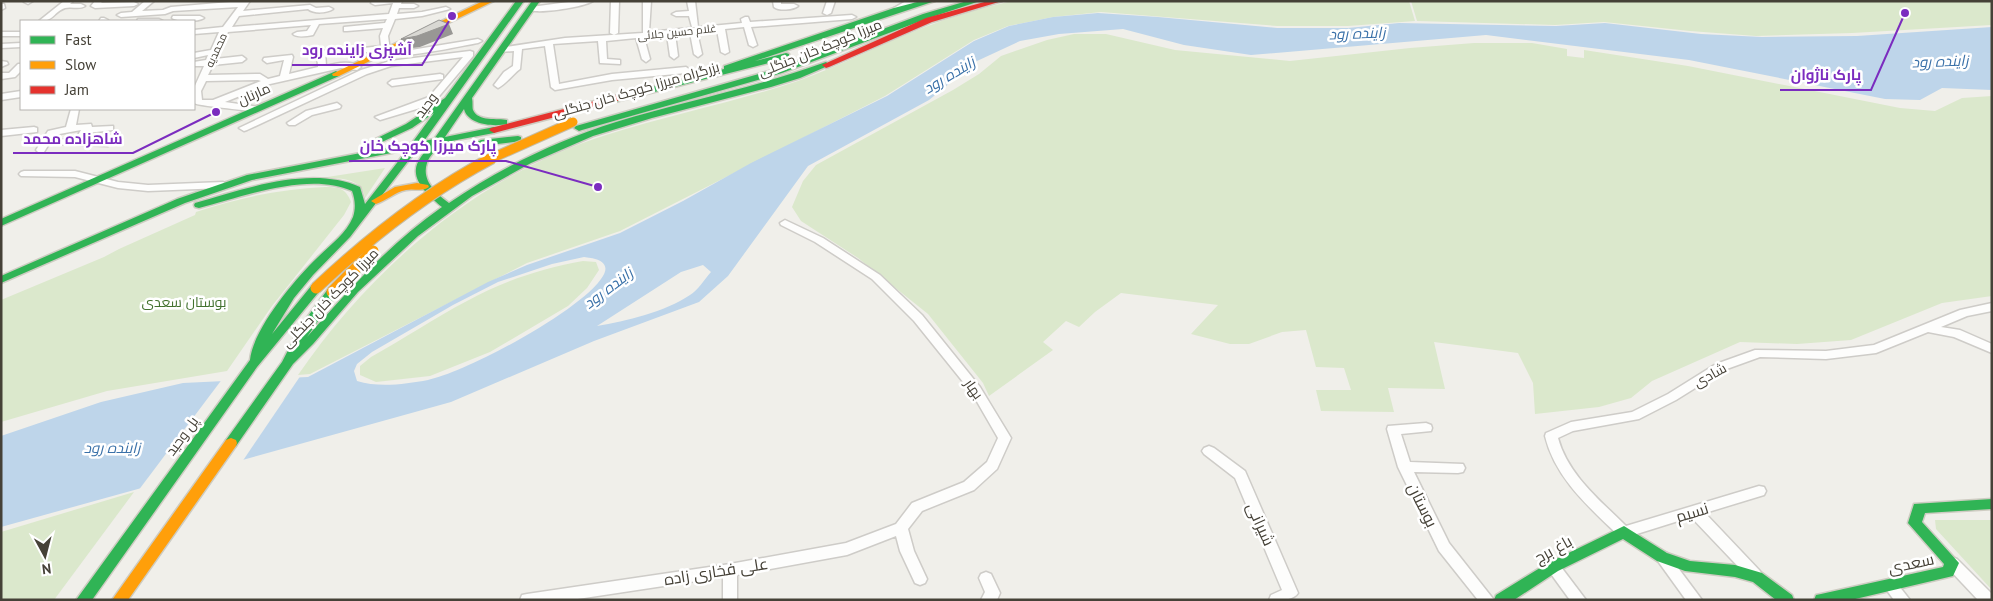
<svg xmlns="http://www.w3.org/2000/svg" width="1993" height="601" font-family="'PT Sans',Cairo,sans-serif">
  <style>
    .green { fill: #dbe8cc }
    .water { fill: #bed5ea; fill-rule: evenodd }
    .pier { fill: #f0efea }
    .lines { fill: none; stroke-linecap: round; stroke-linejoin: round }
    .street-casing { stroke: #ceccc8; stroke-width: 3 }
    .fast-casing { stroke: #ceccc2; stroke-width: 3 }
    .slow-casing { stroke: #ceccc2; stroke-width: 3 }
    .jam-casing { stroke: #ceccc2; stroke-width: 3 }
    .street { fill: #fdfdfc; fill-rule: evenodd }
    .fast { fill: #30b455; fill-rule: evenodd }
    .slow { fill: #ff9f0a; fill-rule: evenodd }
    .jam { fill: #e5322d; fill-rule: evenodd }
    .slow-bridge-far1-casing { stroke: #c5bda8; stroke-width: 11; stroke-linecap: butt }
    .slow-bridge-casing { stroke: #c5bda8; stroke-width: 13; stroke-linecap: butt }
    .slow-bridge-far1 { stroke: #ff9f0a; stroke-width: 9 }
    .slow-bridge { stroke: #ff9f0a; stroke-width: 11 }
    .wall { fill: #bbbab5 }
    .shaded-wall { fill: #989794 }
    .building { fill: #d9d8d3; stroke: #989794 }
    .labels { text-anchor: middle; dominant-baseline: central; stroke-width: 5; stroke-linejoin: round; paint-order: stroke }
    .far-street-label { font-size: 11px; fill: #454137; stroke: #fff }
    .street-label { font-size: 14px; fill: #454137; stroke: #fff }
    .park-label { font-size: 14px; fill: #43722f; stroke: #fff }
    .water-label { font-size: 15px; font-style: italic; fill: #3970a8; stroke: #fff }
    .near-street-label { font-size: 16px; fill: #454137; stroke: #fff }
    .leader { fill: none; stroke: #7b2cbf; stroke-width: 2 }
    .callout-dot { fill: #7b2cbf; stroke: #fff; stroke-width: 2 }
    .callout-label { font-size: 15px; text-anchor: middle; font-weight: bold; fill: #7b2cbf; stroke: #fff; stroke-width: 5; stroke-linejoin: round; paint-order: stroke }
  </style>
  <rect width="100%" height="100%" fill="#f0efea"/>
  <g class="green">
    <path d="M1012 1H1409L1415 21 1348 26H1277L1101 12 1053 17 1008 26 974 40 885 96 620 231 527 263 310 374 298 375C373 266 479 175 606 135 670 115 735 102 798 81 840 66 879 45 920 29 950 17 981 8 1012 1Z"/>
    <path d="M1411 1H1992V25L1852 33 1756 36 1690 31 1604 22 1555 25 1417 21Z"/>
    <path d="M1074 34H1106L1175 50 1290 61 1410 48 1474 43H1532L1567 49V56L1584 58V50L1688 66 1900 108 1935 111 1962 98 1992 96V296L1942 303 1851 340 1797 344 1740 342 1652 381 1631 398 1599 407 1535 414 1533 383 1518 353 1434 342 1445 389 1388 388 1394 412 1321 411 1316 390H1351L1344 368 1316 367 1306 330 1282 332 1249 344H1230L1191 334 1218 305 1121 293 1095 312 1079 327 1066 321 1043 342 1053 350 989 396 983 383 928 314 858 258 801 221 792 207 803 181 816 165 953 90 979 74 1001 56 1047 40Z"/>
    <path d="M385 168 365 198C362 177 338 178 321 178Z"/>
    <path d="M325 187C338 187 346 188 351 202L344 215 272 306 227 371 107 391 1 422V300L104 257 119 249 195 215 196 212C238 198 280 189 325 187Z"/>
    <path d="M583 261 596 262 599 270 587 288 568 306 490 352 430 376 376 382 360 375V366L371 357C404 339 434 318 467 301 503 281 543 268 583 261Z"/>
    <path d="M134 492 54 600H1V532Z"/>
    <path d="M1935 520H1992V590L1936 529Z"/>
  </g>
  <path class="water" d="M1098 13 1158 17 1277 28H1348L1399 23 1556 26 1605 23 1701 34 1762 37 1857 36 1992 27V90L1942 88 1920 100 1885 99 1689 60 1486 35 1251 55 1184 45 1123 29 1059 34 1020 41 977 61 929 100 808 166 728 276 699 302 594 341 451 402 1 527V436L101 402 183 383 308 377 488 282 527 265 620 233 683 201 751 163 887 96 974 41 1009 26 1053 17ZM584 257C594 258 612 261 603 276 584 309 467 372 428 380 406 384 379 388 357 381L354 371 357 364 372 352 453 305 498 282 552 264ZM703 265 711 272C704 280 698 290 690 295 665 312 626 321 597 326L681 272Z"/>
  <path class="pier" d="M301 375 242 462 138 491 223 378Z"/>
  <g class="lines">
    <g class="street-casing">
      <g id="street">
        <path d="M33 1 28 4 24 2 25 1Z"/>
        <path d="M64 1H73L70 4H81L85 6C79 10 72 6 65 8 53 12 55 21 39 21Z"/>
        <path d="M95 1H103L101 3 134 2 138 4 134 6 95 8 91 6Z"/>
        <path d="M145 1H154L142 11 163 10 171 7 242 1H250L243 11 310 5 316 8 329 7 333 9C327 13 314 14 308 9L239 16 232 27 389 14 393 3 375 5 371 3 372 1H402L401 4H414L418 6 414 8H399L397 14 422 12 446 7 450 9 422 16 395 19 388 36 390 51H405L478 39 482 41 478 43C460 46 391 62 379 53L381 51 352 53V49H355L381 46 380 36 383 28 347 31H344V27L385 23 387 19 319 24 313 35C307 36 297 38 293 34L297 32 307 31 311 25 228 32 215 59 242 56 246 59 242 62 213 65 208 75 260 74 268 79 280 76 284 60 267 63 263 60 264 58 292 55 293 57 289 74 318 67 317 51 321 49 325 51 326 66C337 63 351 60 361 67L357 70 341 68 270 84 225 102 260 107 261 109 257 112C247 110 198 106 194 103V88L204 66H194V62L206 60 208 55 194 58V53L211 50 219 32 194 34V30L223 27 238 7 173 11 165 14 121 17 117 15 121 13 132 12ZM258 80 261 81 213 100H202L201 91 206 81Z"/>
        <path d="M576 1H593C584 7 535 15 527 9L531 7Z"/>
        <path d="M611 1H619L618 33 614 35 610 33Z"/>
        <path d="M643 1H651L649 32 742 23 741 19 745 17H748L750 22 852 15 856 17 852 19 751 27 757 45 753 47 749 45 744 27 725 29 729 52 725 54 721 52 717 30 697 32 702 54 698 57 694 54 690 33 675 34 678 56 674 59 670 56 667 35 644 37 650 59 646 62 642 59 636 38 606 41 607 59 620 60V64L600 63 598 41 553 44 559 84 612 74 686 67 690 70 686 73 612 80 555 90 551 87 545 46 522 49 520 69C513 74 505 85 498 88L494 85 504 72 513 66 514 51 499 52V48L565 38 643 33Z"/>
        <path d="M687 1H695L698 27H692L689 16H676L672 14 676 12 689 11Z"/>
        <path d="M773 1H781V4H794L798 6C793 10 779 11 774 7Z"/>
        <path d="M827 1H835L831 13 827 15 823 13Z"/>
        <path d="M906 1H916L900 12H894V8Z"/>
        <path d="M1 4H4L5 8 1 10Z"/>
        <path d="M173 16H200L204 18C198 22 178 22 172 18Z"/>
        <path d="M101 18H104L108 20 99 21Z"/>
        <path d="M138 19H159L163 21H137Z"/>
        <rect x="1" y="32" width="20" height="4"/>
        <path d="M21 43V47L1 48V44Z"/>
        <path d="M470 51 473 52V56L435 101 420 108 380 120 375 117 429 97 463 57 391 66 367 74 247 130 244 131 239 128 361 70 390 61Z"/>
        <path d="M1 61 7 62 8 64 1 67Z"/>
        <path d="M18 64H21V71L15 77 1 79V73H9Z"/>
        <path d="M440 74 443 75V79L392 86 388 83 392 80Z"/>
        <path d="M21 91V97L1 100V94Z"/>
        <path d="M337 103 341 106 340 108 312 115 295 125H289L287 123 306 111Z"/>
        <path d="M71 109H79L76 125 91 124 92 127 113 126V130L88 133 84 140 105 141 108 142V146L49 144 44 152H38L36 150 48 131 66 127ZM81 130 75 140 52 139 54 135Z"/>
        <path d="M34 127 37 128V132L1 136V130Z"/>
        <path d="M24 171H75L118 182 148 185 223 182 228 185 223 188 148 191 118 188 75 177 21 176 19 174 21 172Z"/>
        <path d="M785 220 823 238 880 275 922 315 980 387 1011 438 997 469 974 490 922 511 908 529 914 551 927 579 925 583 920 585 915 583 900 551 896 536 847 555 737 575V600H723V577L571 600H520L522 595 527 594 730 564 846 543 896 524 912 503 964 482 987 462 998 438 972 393 914 321 872 279 815 242 781 225 780 223Z"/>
        <path d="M1992 303V311L1967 316 1941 327 1960 330 1992 344V353L1954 337 1928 332 1876 353 1826 359 1760 357 1724 370 1676 400 1639 419 1573 431 1558 438C1568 475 1600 500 1626 526L1759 486 1764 487 1766 491 1764 495 1705 513 1760 571 1762 575 1760 579 1755 581 1750 579 1691 517 1624 538 1619 536C1589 507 1555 478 1545 436L1546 433 1571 422 1632 412 1668 394 1716 364 1755 350 1826 351 1874 345 1960 310Z"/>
        <path d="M1426 423 1431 425 1432 428 1431 431 1401 434 1410 462 1463 464 1465 468 1463 472 1458 473 1414 472 1449 543 1494 600H1478L1439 551 1398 467 1387 429 1388 426Z"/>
        <path d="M1209 446 1214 448 1245 471 1298 593C1293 601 1279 600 1269 600L1271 595 1282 590 1235 478 1204 454 1202 451 1204 448Z"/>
        <path d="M1662 551 1667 553 1702 600H1686L1655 557 1657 553Z"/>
        <path d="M1952 557 1957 559 1992 594V600H1978L1947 567 1945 563 1947 559Z"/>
        <path d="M1553 561 1558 563 1586 600H1570L1546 567 1548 563Z"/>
        <path d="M986 572 991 574 1000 593 997 600H981L985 592 979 578 981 574Z"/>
        <path d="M1890 579 1895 581 1910 600H1894L1883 585 1885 581Z"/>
      </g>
    </g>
    <g class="fast-casing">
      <g id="fast">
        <path d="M516 1H524L424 141 434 139 532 1H540L472 98C473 102 472 107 473 110 478 122 498 118 507 120V124C494 127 468 125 464 109L445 137 494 127 499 130 494 133 441 143C437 149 429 156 427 163 421 181 437 194 449 203 500 168 556 141 616 122 684 101 755 88 823 63L826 62 830 65 800 78 771 87 652 118 593 136 531 163 472 196 418 236 358 292 313 344 293 364 236 446 231 448 226 446 225 443 226 440 282 362 300 327 328 289 332 288 338 292 307 337C349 290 390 243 442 207 430 197 409 180 418 162 421 156 426 150 430 145L419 147 350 237 313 275 294 298 272 334 312 285 316 284 322 288 257 367 92 600H76L250 360C253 329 295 279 317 258 330 245 346 234 353 217 356 208 355 199 352 191 309 171 242 197 199 208L195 207 194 205 195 203C244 189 311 165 360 187L365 204 407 150 252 180 185 203 1 283V276L177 199 247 175 412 143 434 113 412 128 369 148H363L361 146 406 124 445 98Z"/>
        <path d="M921 1H935L755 61 786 53 789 54V58L603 105 599 102 600 100 724 69V66L894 8Z"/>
        <path d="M967 1H980L929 18 782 73 582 130 579 131 574 128 576 126 776 69 923 14Z"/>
        <path d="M336 71 340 74 339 76 1 226V219Z"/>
        <path d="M518 136 521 137V141L481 146 476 143 481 140Z"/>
        <path d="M1992 499V509L1925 513 1922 522 1959 563 1953 576 1851 600H1814L1816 595 1821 594 1943 567 1944 564 1908 523 1914 504Z"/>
        <path d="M1624 526 1667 553 1690 561 1735 565 1762 573 1792 595 1794 600H1776L1753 582 1735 577 1685 571 1657 561 1623 539 1558 571 1514 600H1494L1496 595 1548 563Z"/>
      </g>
    </g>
    <g class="slow-casing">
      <g id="slow">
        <path d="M483 1H494L339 76H333L332 74Z"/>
        <path d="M417 183 428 185 429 187C423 192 413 188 406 190 395 192 386 201 376 204L371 201 395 187Z"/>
        <path d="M231 438 236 440 237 443 236 446 128 600H112L226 440Z"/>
      </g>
    </g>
    <g class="jam-casing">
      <g id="jam">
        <path d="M988 1H1002L932 22 829 67 826 68 822 65 926 18Z"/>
        <path d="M618 95 621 96V100L494 133 489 130 491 128Z"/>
      </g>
    </g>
    <use href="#street" class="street"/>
    <use href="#fast" class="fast"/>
    <use href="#slow" class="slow"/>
    <use href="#jam" class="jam"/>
    <g class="slow-bridge-far1-casing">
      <path id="slow-bridge-far1" d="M490 159 573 122"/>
    </g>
    <g class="slow-bridge-casing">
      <g id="slow-bridge">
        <path d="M316 288C370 237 426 193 492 158"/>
        <path d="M332 292 373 251"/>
      </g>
    </g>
    <use href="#slow-bridge-far1" class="slow-bridge-far1"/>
    <use href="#slow-bridge" class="slow-bridge"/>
  </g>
  <path class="wall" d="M74 1H93L91 2H74Z"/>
  <path class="shaded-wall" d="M449 24 453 34 420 47 405 49 401 39Z"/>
  <path class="building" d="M439 20 449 24 417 36 401 39Z"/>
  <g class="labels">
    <g class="far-street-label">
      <text transform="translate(677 32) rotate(-6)">غلام حسین جلائی</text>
      <text transform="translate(216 50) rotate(-65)">محمدیه</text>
    </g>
    <g class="street-label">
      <text transform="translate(820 48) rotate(-22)">میرزا کوچک خان جنگلی</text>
      <text transform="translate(636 90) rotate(-16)">بزرگراه میرزا کوچک خان جنگلی</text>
      <text transform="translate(254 94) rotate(-24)">مارنان</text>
      <text transform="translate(426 105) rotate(-54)">وحید</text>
      <text transform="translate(330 298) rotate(-46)">میرزا کوچک خان جنگلی</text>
      <text transform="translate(1710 375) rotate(-29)">شادی</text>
      <text transform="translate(974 389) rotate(55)">بهار</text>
      <text transform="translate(182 436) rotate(-54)">پل وحید</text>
    </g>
    <g class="park-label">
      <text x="184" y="302">بوستان سعدی</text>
    </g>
    <g class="water-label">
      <text transform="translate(1357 33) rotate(-2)">زاینده رود</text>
      <text transform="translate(1940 61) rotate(-2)">زاینده رود</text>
      <text transform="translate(949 75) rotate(-31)">زاینده رود</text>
      <text transform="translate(608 288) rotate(-37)">زاینده رود</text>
      <text x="112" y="447">زاینده رود</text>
    </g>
    <g class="near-street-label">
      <text transform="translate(1423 505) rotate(64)">بوستان</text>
      <text transform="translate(1692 512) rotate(-17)">نسیم</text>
      <text transform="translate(1261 524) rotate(66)">شیرانی</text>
      <text transform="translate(1553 549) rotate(-29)">باغ برج</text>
      <text transform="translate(1911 563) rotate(-12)">سعدی</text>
      <text transform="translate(716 571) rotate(-9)">علی فخاری زاده</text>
    </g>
  </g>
  <path class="leader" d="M452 16L422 65H292M1905 13L1871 90H1780M216 112L133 153H13M598 187L506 161H349"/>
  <g class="callout-dot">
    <circle cx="452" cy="16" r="5"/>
    <circle cx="1905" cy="13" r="5"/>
    <circle cx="216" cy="112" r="5"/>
    <circle cx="598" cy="187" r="5"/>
  </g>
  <g class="callout-label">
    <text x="357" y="55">آشپزی زاینده رود</text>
    <text x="1826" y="80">پارک ناژوان</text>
    <text x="73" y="144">شاهزاده محمد</text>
    <text x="428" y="151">پارک میرزا کوچک خان</text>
  </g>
  <rect width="1993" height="601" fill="none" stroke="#454137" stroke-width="5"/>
  <rect x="20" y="20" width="175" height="90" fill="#ffffff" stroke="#b5b3af"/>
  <rect x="30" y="36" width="25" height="8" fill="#30b455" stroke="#b5b3af"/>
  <text x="65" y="45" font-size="15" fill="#454137">Fast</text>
  <rect x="30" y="61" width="25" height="8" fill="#ff9f0a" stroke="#b5b3af"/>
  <text x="65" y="70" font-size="15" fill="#454137">Slow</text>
  <rect x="30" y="86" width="25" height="8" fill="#e5322d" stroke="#b5b3af"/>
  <text x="65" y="95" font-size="15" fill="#454137">Jam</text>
  <g transform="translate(45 556) rotate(173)" stroke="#ffffff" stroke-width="4" paint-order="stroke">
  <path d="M0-4L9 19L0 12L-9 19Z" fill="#454137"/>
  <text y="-8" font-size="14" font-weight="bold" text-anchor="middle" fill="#454137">N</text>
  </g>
</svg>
